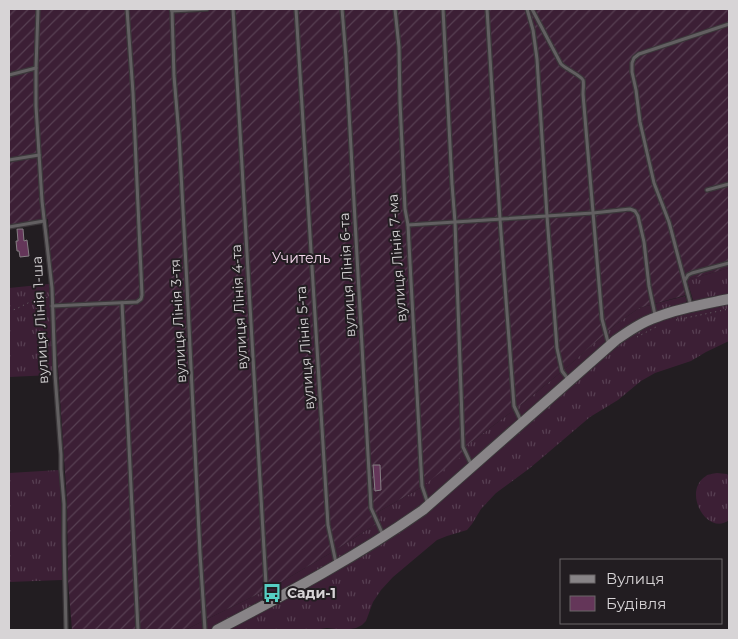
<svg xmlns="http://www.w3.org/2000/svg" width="738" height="639" font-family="Montserrat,sans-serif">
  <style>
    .grass { fill: url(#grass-tufts) }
    .garden { fill: url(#garden-furrows) }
    .building { fill: #643659; stroke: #857e83 }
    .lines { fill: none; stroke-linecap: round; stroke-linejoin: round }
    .lane-casing { stroke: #3b373a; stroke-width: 5.5 }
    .secondary-casing { stroke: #3b373a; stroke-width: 12 }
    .path { stroke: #6a6669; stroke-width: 1; stroke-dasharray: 1 4; stroke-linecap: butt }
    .lane { stroke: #625f61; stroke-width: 3 }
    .secondary { stroke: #888487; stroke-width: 10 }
    .labels { text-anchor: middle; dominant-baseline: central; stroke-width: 4; stroke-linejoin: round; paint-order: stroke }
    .park-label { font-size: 14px; fill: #f6d7ed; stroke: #221d21 }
    .street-label { font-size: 14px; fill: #d7d4d6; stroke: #221d21 }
    .poi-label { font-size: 14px; font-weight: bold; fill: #d7d4d6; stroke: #221d21; text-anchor: start }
  </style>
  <defs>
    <pattern id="grass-tufts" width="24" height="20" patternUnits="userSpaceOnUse" patternTransform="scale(1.25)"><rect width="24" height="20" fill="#3c1f35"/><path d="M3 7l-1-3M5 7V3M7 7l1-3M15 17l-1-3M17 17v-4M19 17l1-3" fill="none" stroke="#573f52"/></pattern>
    <pattern id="garden-furrows" width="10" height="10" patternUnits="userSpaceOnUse" patternTransform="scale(1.25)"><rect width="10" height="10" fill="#3c1f35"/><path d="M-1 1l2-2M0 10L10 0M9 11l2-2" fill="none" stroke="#573f52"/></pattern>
  </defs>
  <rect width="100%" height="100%" fill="#221d21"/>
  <g class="grass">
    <path d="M729 268V295L696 302 693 300 687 280Z"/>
    <path d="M49 284 52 348V375L9 377V288Z"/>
    <path d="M685 296 687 301 685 303 656 313 429 500 396 525 309 577 212 630H185L276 585 329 554 381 521 378 512 420 488 466 446 526 401 566 368 615 325 639 308Z"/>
    <path d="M729 303V341L706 352 691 361 655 373 641 381 618 400 590 417 530 468 496 493 481 509 472 524 467 530 447 536 437 540 393 577 381 590 373 602 366 621 362 625 356 628 344 630 327 628 313 630H225L399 531 619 343 658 320Z"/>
    <path d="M59 470 61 503 62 580 9 582V473Z"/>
    <path d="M717 473 727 474 729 476V520C708 537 681 492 706 476 708 474 713 474 717 473Z"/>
  </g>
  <path class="garden" d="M9 9H729V268L687 280 690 294 639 308 615 325 566 368 526 401 466 446 465 454 420 488 378 512 381 521 329 554 276 585 185 630H72L68 581 67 502 48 219 9 226Z"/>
  <g class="building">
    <path d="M17 229H23L24 241 27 240 29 256 20 257 19 251H17L16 241H18Z"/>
    <path d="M42 259 43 266 35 267 34 260Z"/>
    <path d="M373 465H380L381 490 375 491Z"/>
  </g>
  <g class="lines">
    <g class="lane-casing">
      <g id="lane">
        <path d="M38 9 36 68V106L42 201 52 288 55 374 61 455V469L64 504V540L66 630"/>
        <path d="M171 9 172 11 207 9"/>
        <path d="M233 9 267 602"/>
        <path d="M296 9 328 525 336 563"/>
        <path d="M342 9 346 58 371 508 383 535"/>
        <path d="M395 9 399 47 400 102 405 209 408 225 422 486 428 504"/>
        <path d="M443 9 452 184 455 222 463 447 472 466"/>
        <path d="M487 9 500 219 514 406 521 421"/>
        <path d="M527 9 533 30 537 59 547 216 557 348 562 371 568 379"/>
        <path d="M532 9 561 64C566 69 580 75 583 80 584 84 583 90 583 94L602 319 608 342"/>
        <path d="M172 11 174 76 179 135 187 285 200 553 205 630"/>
        <path d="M9 75 36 68"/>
        <path d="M9 160 39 155"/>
        <path d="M707 190 729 184"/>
        <path d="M408 225 593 213 630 209 635 211 638 216 644 242 649 286 655 315"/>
        <path d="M9 227 44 221"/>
        <path d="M685 280 688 275 692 273 729 263"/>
        <path d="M122 303 138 630"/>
        <path d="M52 306 137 302 141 299 142 295 133 93 127 9"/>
        <path d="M691 306 669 222 654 183 640 122 636 90 632 72V63L634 58 639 54 729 24"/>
      </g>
    </g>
    <g class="secondary-casing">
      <path id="secondary" d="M217 630C288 593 358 556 423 510L616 340C629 331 642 322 657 317 680 308 705 304 729 299"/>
    </g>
    <g class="path">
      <path d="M9 311 16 309 32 301 48 297"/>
      <path d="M676 320 729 309"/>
      <path d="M637 337 656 327"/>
    </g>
    <use href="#lane" class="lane"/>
    <use href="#secondary" class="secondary"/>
  </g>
  <defs>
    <g id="bus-bare" transform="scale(1.5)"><path d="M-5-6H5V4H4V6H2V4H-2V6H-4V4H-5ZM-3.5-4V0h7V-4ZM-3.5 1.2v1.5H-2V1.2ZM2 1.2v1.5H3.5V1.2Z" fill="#56cec3" stroke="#221d21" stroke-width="2.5" paint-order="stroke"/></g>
  </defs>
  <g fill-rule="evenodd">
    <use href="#bus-bare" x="272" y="593"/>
  </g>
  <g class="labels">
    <g class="park-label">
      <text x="301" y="258">Учитель</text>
    </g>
    <g class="street-label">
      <text transform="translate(397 258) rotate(-94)">вулиця Лінія 7-ма</text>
      <text transform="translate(347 275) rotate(-93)">вулиця Лінія 6-та</text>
      <text transform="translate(239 307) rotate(-93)">вулиця Лінія 4-та</text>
      <text transform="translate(40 320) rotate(-93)">вулиця Лінія 1-ша</text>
      <text transform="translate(178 321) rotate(-93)">вулиця Лінія 3-тя</text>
      <text transform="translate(305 348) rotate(-94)">вулиця Лінія 5-та</text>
    </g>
    <g class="poi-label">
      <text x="287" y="593">Сади-1</text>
    </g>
  </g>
  <rect width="738" height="639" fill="none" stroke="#d7d4d6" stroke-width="20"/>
  <rect x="560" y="559" width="162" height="65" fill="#221d21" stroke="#6a6669"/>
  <rect x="570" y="575" width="25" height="8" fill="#888487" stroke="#6a6669"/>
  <text x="606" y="584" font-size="15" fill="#d7d4d6">Вулиця</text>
  <rect x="570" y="596" width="25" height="15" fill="#643659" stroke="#6a6669"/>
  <text x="606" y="609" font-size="15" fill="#d7d4d6">Будівля</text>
</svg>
